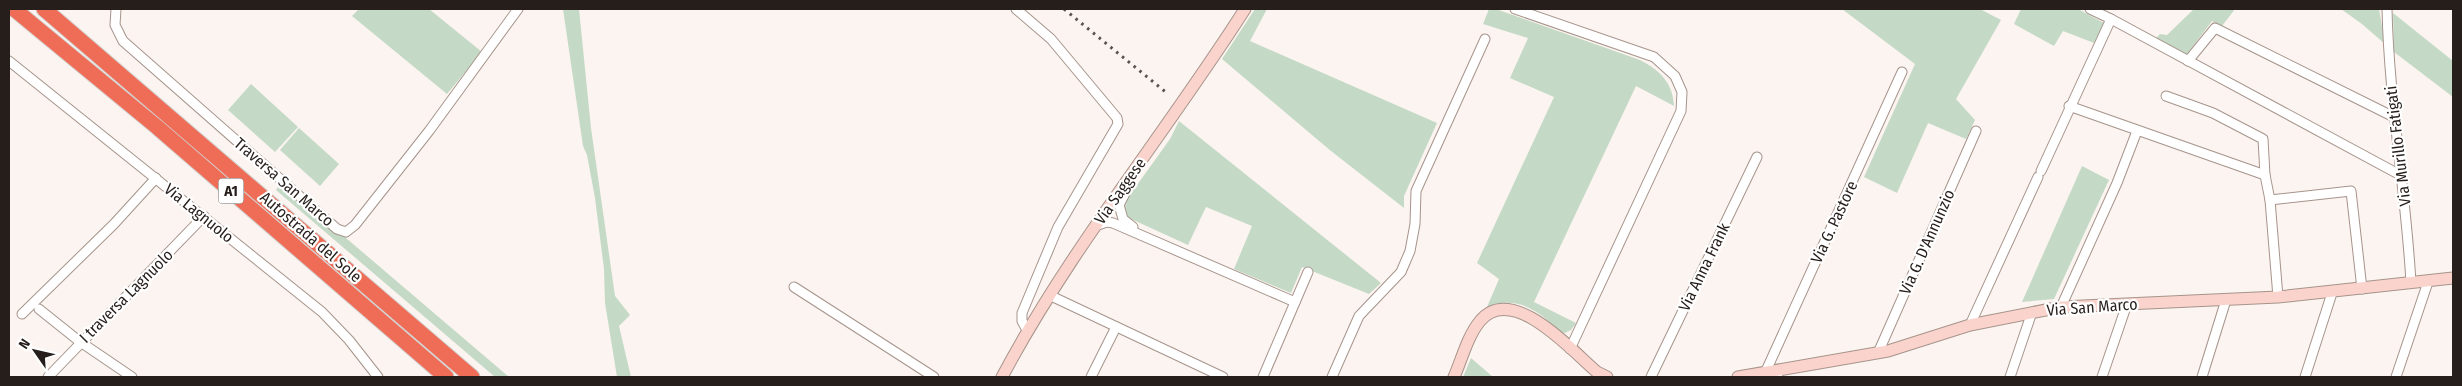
<svg xmlns="http://www.w3.org/2000/svg" width="2462" height="386" font-family="'Fira Sans Condensed',sans-serif">
  <style>
    .green { fill: #c4dac6 }
    .lines { fill: none; stroke-linecap: round; stroke-linejoin: round }
    .minor-casing { stroke: #a6948b; stroke-width: 11 }
    .secondary-casing { stroke: #a6948b; stroke-width: 13 }
    .motorway-casing { stroke: #d3d2d1; stroke-width: 17 }
    .minor { stroke: #fff; stroke-width: 9 }
    .secondary { stroke: #fad3cc; stroke-width: 11 }
    .motorway { stroke: #ef6c56; stroke-width: 15 }
    .rail { stroke: #5a534f; stroke-width: 3; stroke-dasharray: 2.5 5; stroke-linecap: butt }
    .labels { text-anchor: middle; dominant-baseline: central; stroke-width: 4.5; stroke-linejoin: round; paint-order: stroke }
    .shield { fill: #fff; stroke: #66625f; stroke-width: 1 }
    .shield-label { font-size: 15px; font-weight: bold; fill: #251e1a }
    .street-label { font-size: 16px; fill: #251e1a; stroke: #fff }
  </style>
  <rect width="100%" height="100%" fill="#fcf4f0"/>
  <g class="green">
    <path d="M359 9H429L482 52 447 94 352 16Z"/>
    <path d="M563 9H579L591 128 615 296 630 315 619 326 631 377H617L605 303 604 269 595 198 587 155 583 146Z"/>
    <path d="M1255 9H1267L1250 41 1437 123 1404 196V208L1331 151 1222 59Z"/>
    <path d="M1489 9H1496L1640 60C1660 70 1673 83 1674 106L1636 86 1534 302 1576 323 1571 330 1565 333C1557 331 1552 325 1546 319 1528 304 1510 298 1487 307L1499 279 1477 263 1554 97 1510 78 1528 38 1483 24Z"/>
    <path d="M1842 9H1980L2001 20 1956 99 1975 120 1966 139 1928 123 1897 193 1864 177 1915 64Z"/>
    <path d="M2021 9H2078L2104 23 2094 43 2063 31 2054 46 2014 24Z"/>
    <path d="M2194 9H2235L2222 26 2212 21 2187 54 2156 38 2160 34 2167 35Z"/>
    <path d="M2341 9H2379L2385 44 2362 24Z"/>
    <path d="M2393 13 2453 61V97L2394 52Z"/>
    <path d="M251 84 298 127 275 152 228 110Z"/>
    <path d="M1179 121 1381 283 1369 294 1302 267 1291 293 1234 269 1252 226 1206 207 1188 245 1129 218 1124 210 1127 199 1170 139Z"/>
    <path d="M299 128 339 164 320 186 280 150Z"/>
    <path d="M2082 166 2109 180 2054 299 2022 302Z"/>
    <path d="M281 183 350 233 346 238 509 377H495L276 190Z"/>
    <path d="M1471 358 1493 377H1463Z"/>
  </g>
  <g class="lines">
    <g class="minor-casing">
      <g id="minor">
        <path d="M116 9 115 25 123 41 337 229 346 232 355 225 429 131 518 9"/>
        <path d="M1016 9 1051 39 1117 118 1118 124 1058 227 1022 313V321L1027 330"/>
        <path d="M1515 9 1654 57 1675 76 1682 92 1681 111 1570 349"/>
        <path d="M2387 9C2389 101 2406 191 2411 283"/>
        <path d="M2111 19 2402 176"/>
        <path d="M9 61 322 312 349 340 378 377"/>
        <path d="M2188 61 2215 28 2394 117"/>
        <path d="M2166 96 2213 113 2263 139 2265 175"/>
        <path d="M2069 106 2265 175 2270 200 2351 191 2362 289"/>
        <path d="M2041 171 2111 19 2090 9"/>
        <path d="M1130 184 1119 205 1123 219 1133 227"/>
        <path d="M2270 200 2278 297"/>
        <path d="M1095 226 1107 222 1113 223 1295 302"/>
        <path d="M794 287 934 377"/>
        <path d="M1049 295 1223 377"/>
        <path d="M2061 307 2117 183 2137 131"/>
        <path d="M39 309 79 341 132 377"/>
        <path d="M22 314 114 224 156 178"/>
        <path d="M1970 325 2038 177"/>
        <path d="M1878 353 1976 131"/>
        <path d="M48 377 204 216"/>
        <path d="M1091 377 1116 327"/>
        <path d="M1263 377 1308 272"/>
        <path d="M1332 377 1359 316 1401 272 1410 251 1415 224 1416 191 1485 39"/>
        <path d="M1651 377 1757 157"/>
        <path d="M1778 377 1765 373 1902 72"/>
        <path d="M2010 377 2032 312"/>
        <path d="M2102 377 2127 304"/>
        <path d="M2202 377 2226 300"/>
        <path d="M2305 377 2332 293"/>
        <path d="M2396 377 2428 282"/>
      </g>
    </g>
    <g class="secondary-casing">
      <g id="secondary">
        <path d="M1002 377C1071 247 1166 133 1245 9"/>
        <path d="M1454 377C1462 359 1467 337 1480 321 1512 282 1572 351 1597 372L1607 377"/>
        <path d="M1738 377 1888 351 1970 325 2061 307 2278 297 2453 278"/>
      </g>
    </g>
    <g class="motorway-casing">
      <g id="motorway">
        <path d="M14 9 157 127 446 377"/>
        <path d="M44 9 472 377"/>
      </g>
    </g>
    <use href="#minor" class="minor"/>
    <use href="#secondary" class="secondary"/>
    <use href="#motorway" class="motorway"/>
    <path class="rail" d="M1064 9 1168 94"/>
  </g>
  <g class="labels">
    <rect class="shield" x="218.5" y="178.5" width="25" height="25" rx="4"/>
    <g class="shield-label">
      <text x="231" y="191">A1</text>
    </g>
    <g class="street-label">
      <text transform="translate(2398 146) rotate(-97)">Via Murillo Fatigati</text>
      <text transform="translate(284 182) rotate(41)">Traversa San Marco</text>
      <text transform="translate(1120 191) rotate(-55)">Via Saggese</text>
      <text transform="translate(199 213) rotate(39)">Via Lagnuolo</text>
      <text transform="translate(1834 222) rotate(-65)">Via G. Pastore</text>
      <text transform="translate(311 237) rotate(41)">Autostrada del Sole</text>
      <text transform="translate(1927 242) rotate(-66)">Via G. D'Annunzio</text>
      <text transform="translate(1704 267) rotate(-64)">Via Anna Frank</text>
      <text transform="translate(126 296) rotate(-45)">I traversa Lagnuolo</text>
      <text transform="translate(2092 307) rotate(-4)">Via San Marco</text>
    </g>
  </g>
  <rect width="2462" height="386" fill="none" stroke="#251e1a" stroke-width="20"/>
  <g transform="translate(35 351) rotate(304)" stroke="#ffffff" stroke-width="4" paint-order="stroke">
  <path d="M0-4L9 19L0 12L-9 19Z" fill="#251e1a"/>
  <text y="-8" font-size="14" font-weight="bold" text-anchor="middle" fill="#251e1a">N</text>
  </g>
</svg>
